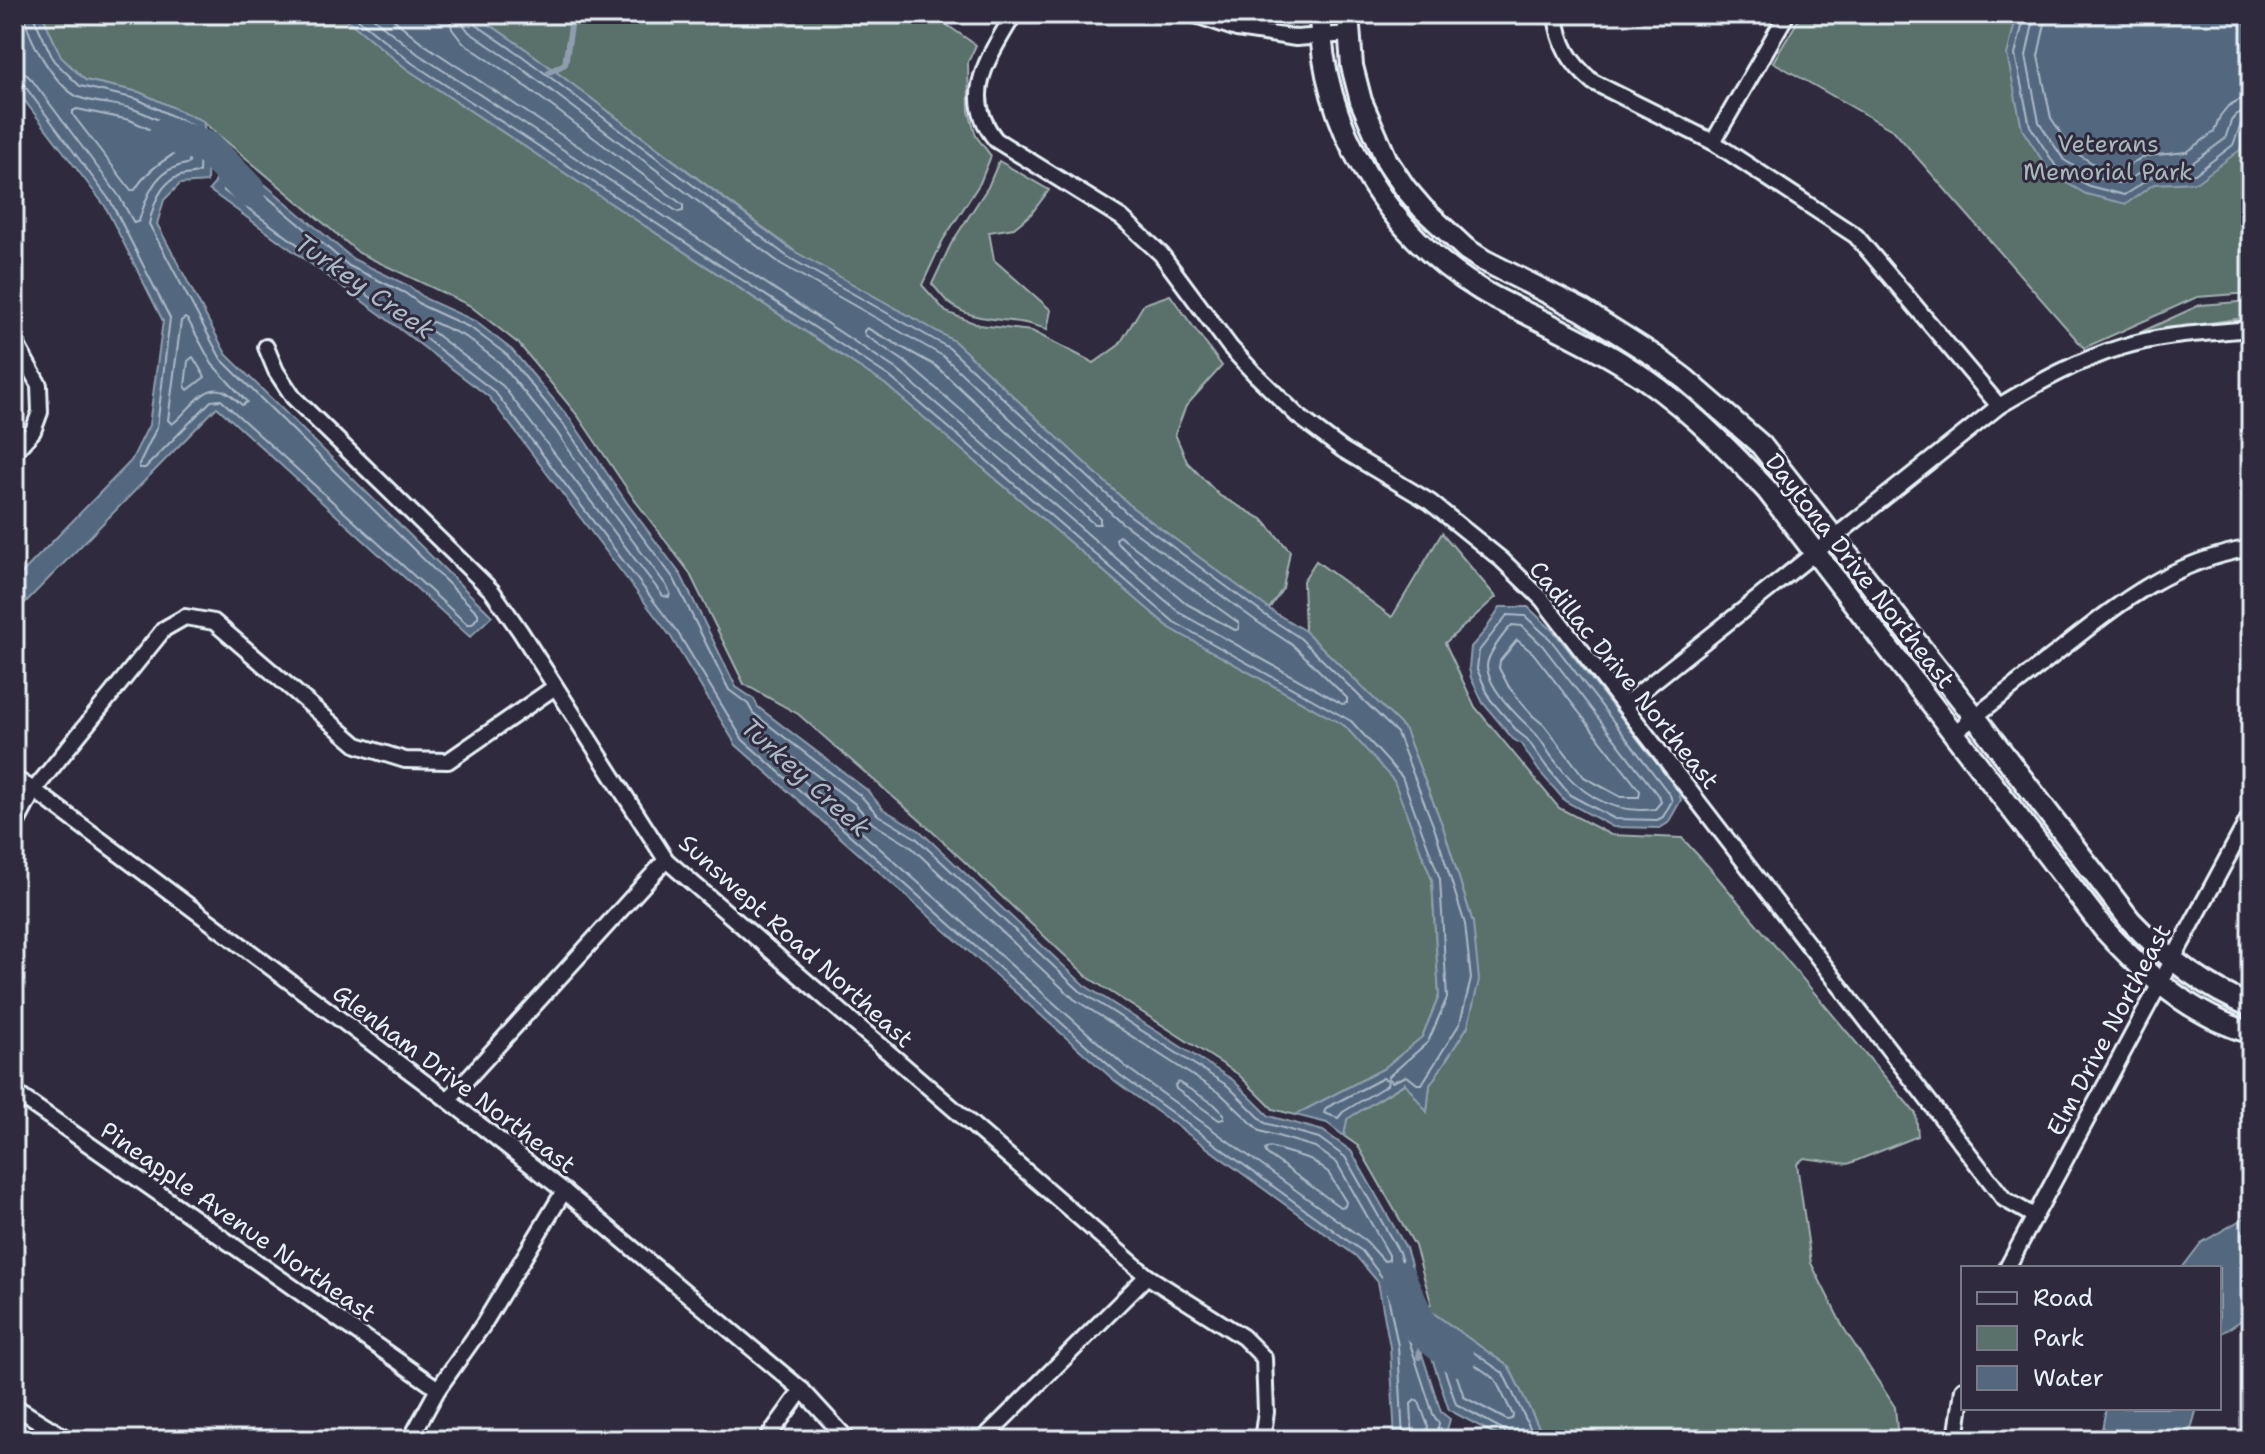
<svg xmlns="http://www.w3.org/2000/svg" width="2265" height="1454" font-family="'Shantell Sans',sans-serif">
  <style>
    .green { fill: #5a706a; stroke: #a1b0b1; stroke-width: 2 }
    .water { fill: #53677f; stroke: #8f9eaf; stroke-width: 2 }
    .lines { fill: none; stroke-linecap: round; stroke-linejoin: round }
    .shore { stroke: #acbac8; stroke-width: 2 }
    .stream { stroke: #8f9eaf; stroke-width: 6 }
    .river { stroke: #53677f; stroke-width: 34 }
    .street-casing { stroke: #e8f1f8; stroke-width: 20 }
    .secondary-casing { stroke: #e8f1f8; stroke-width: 26 }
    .street { stroke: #2f2a3d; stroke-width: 14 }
    .secondary { stroke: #2f2a3d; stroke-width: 20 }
    .labels { text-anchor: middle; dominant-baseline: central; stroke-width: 6; stroke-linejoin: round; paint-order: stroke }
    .park-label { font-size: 24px; fill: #a8b7b8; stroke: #2f2a3d }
    .street-label { font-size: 24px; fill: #e8f1f8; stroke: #2f2a3d }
    .water-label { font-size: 26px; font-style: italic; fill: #acbac8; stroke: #2f2a3d }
  </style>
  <rect width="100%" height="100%" fill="#2f2a3d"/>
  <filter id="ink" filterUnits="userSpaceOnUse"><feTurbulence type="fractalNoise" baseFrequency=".0125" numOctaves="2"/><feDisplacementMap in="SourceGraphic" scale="16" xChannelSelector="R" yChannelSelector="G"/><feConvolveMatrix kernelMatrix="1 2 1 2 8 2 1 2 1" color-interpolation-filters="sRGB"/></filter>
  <g filter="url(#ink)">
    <g class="green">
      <path d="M42 14H340L407 69 885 384 1170 628 1345 726 1395 781 1432 880 1439 996 1422 1037 1383 1069 1295 1115 1273 1109 1238 1074 1089 978 922 822 798 714 744 684 689 572 634 499 578 416 519 344 469 305 359 253 202 121 139 92 85 80 61 57Z"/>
      <path d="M474 14H931L976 45 968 62 969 111 976 136 991 156 980 183 943 240 922 285 946 312 979 325 1032 331 1094 363 1119 345 1144 304 1170 295 1222 366 1186 406 1175 434 1187 462 1220 496 1262 519 1290 551 1283 588 1269 609 1133 508 954 341 797 253 527 50Z"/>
      <path d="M1802 14H2251V293L2197 297 2084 348 1894 131 1773 62Z"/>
      <path d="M999 161 1049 190 1031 214 1014 228 989 232 994 260 1051 310 1047 330C1017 315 976 326 949 303 943 298 938 290 932 284L951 244 988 187Z"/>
      <path d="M2251 301V317L2139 333 2200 305Z"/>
      <path d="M1442 533 1496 597 1445 643 1475 707 1559 808 1611 835 1682 838 1708 866 1916 1114 1918 1136 1848 1164 1804 1158 1797 1164 1811 1263 1843 1327 1895 1407 1898 1440H1545L1509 1367 1429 1310 1431 1302 1415 1246 1358 1146 1344 1136 1347 1119 1406 1083 1427 1111 1430 1085 1468 1026 1473 923 1443 827 1404 728 1305 631 1303 581 1316 561 1392 617Z"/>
    </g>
    <g class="water">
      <path d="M14 14H42L61 57 85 80 139 92 203 121 208 148 207 182 180 184 164 200 157 224 226 354 492 616 470 637 217 407 14 614V581L131 461 149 425 163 321 105 206 18 92 14 71Z"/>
      <path d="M340 14H474L527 50 792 250 954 341 1133 508 1269 609 1305 631 1404 728 1443 827 1473 923 1479 980 1468 1026 1430 1085 1427 1112 1405 1083 1347 1119 1344 1136 1327 1123 1295 1115 1383 1069 1422 1037 1439 996 1432 880 1394 781 1345 726 1170 628 885 384 407 69Z"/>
      <path d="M2017 14H2243L2251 43V118L2240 150 2197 182 2154 184 2126 204 2086 194 2051 174 2022 129 2007 55Z"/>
      <path d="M216 143 353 259 409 286 426 299 475 321 512 350 571 420 627 503 681 575 736 687 754 699 758 707 867 790 883 809 920 831 1084 985 1233 1080 1269 1116 1323 1131 1351 1151 1406 1248 1422 1301 1415 1333 1441 1412 1450 1419 1444 1440H1395L1390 1347 1378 1282 1356 1256 1115 1081 736 745 671 637 489 397 380 314 209 190 215 183Z"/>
      <path d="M1500 607H1528L1555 633 1678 791 1681 800 1668 823 1660 828 1613 827 1565 801 1539 771 1521 744 1513 739 1483 703 1471 678 1469 668 1471 647 1485 631Z"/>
      <path d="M2251 1214V1314L2219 1335V1268H2182L2201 1243Z"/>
      <path d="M1429 1310 1509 1367 1545 1440H1506L1449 1410 1423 1331Z"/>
      <path d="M2106 1408H2197L2188 1440H2100Z"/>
    </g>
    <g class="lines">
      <g class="shore">
        <path d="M352 14 412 63 890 377 1174 622 1351 721 1402 777 1440 879 1447 998 1428 1042 1388 1077 1392 1082 1407 1076 1417 1084H1422L1460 1023 1471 979 1465 924 1435 830 1397 733 1300 638 1265 615 1128 514 949 348 788 257 522 56 475 24 471 14"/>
        <path d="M368 14 418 54 896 369 1180 613 1342 704 1347 703V698L1294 646 1259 623 1121 522 943 356 781 264 516 64 469 32 463 24 461 14"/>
        <path d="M387 14 425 45 678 212 683 211V205L509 74 462 42 452 29 449 14"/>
        <path d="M2025 14 2015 55 2030 126 2057 168 2089 186 2124 195 2152 177 2195 174 2233 145 2241 124 2251 120"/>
        <path d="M2035 14 2026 56 2039 122 2064 160 2092 177 2122 184 2149 167 2191 164 2225 139 2231 121 2236 115 2243 111 2251 110"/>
        <path d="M2047 14 2038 56 2051 118 2073 151 2097 166 2120 171 2146 156 2187 152 2214 132 2220 116 2228 106 2239 100 2251 98"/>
        <path d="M14 72 25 73 32 80 119 196 134 223 139 221C145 201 153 174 176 167 180 165 185 165 189 163L190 150 185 133C168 125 151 115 133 109 116 103 95 104 78 97 56 86 26 38 25 14"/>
        <path d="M14 82 24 85 111 202 170 318 157 427 139 464V468H145L211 401 221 400 467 624H472L478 617V613L221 359 149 224C153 206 160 182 180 176 187 174 193 175 199 172L200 149 195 127 137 99 80 86 54 61 35 20V14"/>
        <path d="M77 109 130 120 175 141 178 152C161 161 145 173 135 190H131L73 115V111Z"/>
        <path d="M185 318 188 320 212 364 247 402 242 405C237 401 232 395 226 392 204 380 187 415 172 424L168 420 181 321Z"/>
        <path d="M433 322 466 337 500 363 556 431 612 513 666 585 670 593 669 597 663 596 503 386 429 329 428 324Z"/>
        <path d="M867 328 936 366 1100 518V524H1094L904 361 865 335 864 331Z"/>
        <path d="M193 357 205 377 188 390 185 386 188 361Z"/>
        <path d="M1119 536 1239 623V629L1235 630 1187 604 1117 543 1116 539Z"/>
        <path d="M1507 615 1525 616 1550 639 1670 795 1672 801 1663 817 1657 820 1615 819 1570 795 1546 766 1527 739 1518 732 1490 699 1477 669 1479 651Z"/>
        <path d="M1512 625 1522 626 1542 645 1660 798 1661 802 1655 809C1613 815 1580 794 1555 761 1547 752 1542 739 1533 731 1518 716 1488 689 1487 666 1487 655 1504 633 1512 625Z"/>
        <path d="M1517 640 1533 653 1640 791 1639 797H1621L1584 777 1544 725 1533 716 1509 687 1499 668 1500 661Z"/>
        <path d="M753 728 854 803 872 823 910 846 1074 999 1221 1094 1260 1131 1315 1147 1337 1163 1389 1255V1260L1384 1261 1366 1241 1126 1067 751 734 750 730Z"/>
        <path d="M1383 1078 1388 1080 1387 1085 1343 1112 1338 1118 1324 1113 1326 1108Z"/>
        <path d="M1178 1082 1214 1104 1224 1114V1119L1219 1120 1176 1089 1175 1085Z"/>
        <path d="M1270 1147 1310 1159 1328 1172 1346 1202 1345 1206 1340 1207 1267 1154 1265 1150Z"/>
        <path d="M1452 1352H1457L1495 1379 1513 1415 1512 1419 1507 1420 1464 1397 1450 1356Z"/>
        <path d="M1403 1440 1398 1346 1385 1281 1362 1251 1120 1075 743 740 678 633 495 392 384 307 224 191 225 166H231L349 266 405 293 423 306 471 328 507 355 564 425 620 507 674 579 729 690 748 704 753 713 861 796 878 815 916 838 1080 991 1228 1086 1265 1123 1319 1138 1345 1157 1399 1252 1414 1301 1407 1326V1334L1433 1414 1439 1424 1436 1440"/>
        <path d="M1413 1440 1411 1404 1415 1400 1419 1402 1428 1426 1426 1440"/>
        <path d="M1508 1440 1504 1430 1456 1404 1432 1332 1434 1327H1438L1503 1373 1536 1440"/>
      </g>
      <g class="stream">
        <path d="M549 72 565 64 573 14"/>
        <path d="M1419 1357 1423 1331"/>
      </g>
      <g class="river">
        <path d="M166 134 208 148 249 191"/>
        <path d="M1399 1278 1423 1331 1458 1359"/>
      </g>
      <g class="street-casing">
        <g id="street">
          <path d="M1014 14C990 56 959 95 996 140L1122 218 1161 254 1230 347 1254 373 1298 416 1343 450 1430 502 1502 560 1542 599 2004 1199 2034 1216"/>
          <path d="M1193 14 1237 29 1296 38 1349 34"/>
          <path d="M1556 14C1559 44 1570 63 1593 82L1713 142 1856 236 1999 406"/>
          <path d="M1713 142 1787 14"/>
          <path d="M14 340 39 385 40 412 33 431 14 452"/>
          <path d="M266 347 276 371 293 397 492 591 520 631 666 860 1147 1276 1243 1337 1264 1358 1266 1412 1262 1440"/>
          <path d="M1624 705 1999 406C2038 383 2078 360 2122 347 2163 334 2208 333 2251 329"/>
          <path d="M1954 733C1989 706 2024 678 2060 650 2122 601 2170 562 2251 548"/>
          <path d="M14 778 34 790 448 1100 564 1191 802 1390 848 1440"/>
          <path d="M14 828 34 790 164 629 185 617 214 622 357 745 405 760 448 761 555 687"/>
          <path d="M14 1092 438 1389"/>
          <path d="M448 1100 666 860"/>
          <path d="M2007 1268 2251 814"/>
          <path d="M14 1406 69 1440"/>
          <path d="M410 1440 438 1389 483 1325 564 1191"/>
          <path d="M766 1440 802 1390"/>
          <path d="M982 1440 1147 1276"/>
          <path d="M1956 1440 1963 1389"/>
        </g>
      </g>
      <g class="secondary-casing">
        <g id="secondary">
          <path d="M1320 14C1322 126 1386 233 1481 290 1497 300 1514 307 1530 315 1561 330 1592 345 1621 363 1677 397 1723 443 1767 490L2104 929C2146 975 2191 1015 2251 1033"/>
          <path d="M1348 14 1352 66 1361 101 1387 161 1405 188 1423 209 1466 249 1483 260 1582 310 1656 357 1685 379 1761 445 1975 717 2130 920C2165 957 2203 987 2251 1006"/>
        </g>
      </g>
      <use href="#street" class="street"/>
      <use href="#secondary" class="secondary"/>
    </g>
  </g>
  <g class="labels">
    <g class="park-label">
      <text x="2108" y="144">Veterans<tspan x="2108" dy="28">Memorial Park</tspan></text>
    </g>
    <g class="street-label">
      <text transform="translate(1860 571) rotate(52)">Daytona Drive Northeast</text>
      <text transform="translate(1624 675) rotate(51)">Cadillac Drive Northeast</text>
      <text transform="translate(796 941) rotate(42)">Sunswept Road Northeast</text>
      <text transform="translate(2109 1030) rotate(-62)">Elm Drive Northeast</text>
      <text transform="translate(454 1079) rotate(37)">Glenham Drive Northeast</text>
      <text transform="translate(238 1222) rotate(35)">Pineapple Avenue Northeast</text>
    </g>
    <g class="water-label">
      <text transform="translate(365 286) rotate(35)">Turkey Creek</text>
      <text transform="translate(806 777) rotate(42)">Turkey Creek</text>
    </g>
  </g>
  <rect width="2265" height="1454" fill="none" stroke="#2f2a3d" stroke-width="48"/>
  <rect x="24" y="24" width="2217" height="1406" fill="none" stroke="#e8f1f8" stroke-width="3" filter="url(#ink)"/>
  <rect x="1961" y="1266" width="260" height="144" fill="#2f2a3d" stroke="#797a88" stroke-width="2"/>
  <rect x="1977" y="1292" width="40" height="12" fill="#2f2a3d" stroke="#797a88" stroke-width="2"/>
  <text x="2033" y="1306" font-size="24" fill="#e8f1f8">Road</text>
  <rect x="1977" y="1326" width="40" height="24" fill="#5a706a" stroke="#797a88" stroke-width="2"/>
  <text x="2033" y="1346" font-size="24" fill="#e8f1f8">Park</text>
  <rect x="1977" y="1366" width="40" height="24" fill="#53677f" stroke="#797a88" stroke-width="2"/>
  <text x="2033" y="1386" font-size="24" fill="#e8f1f8">Water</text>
</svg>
